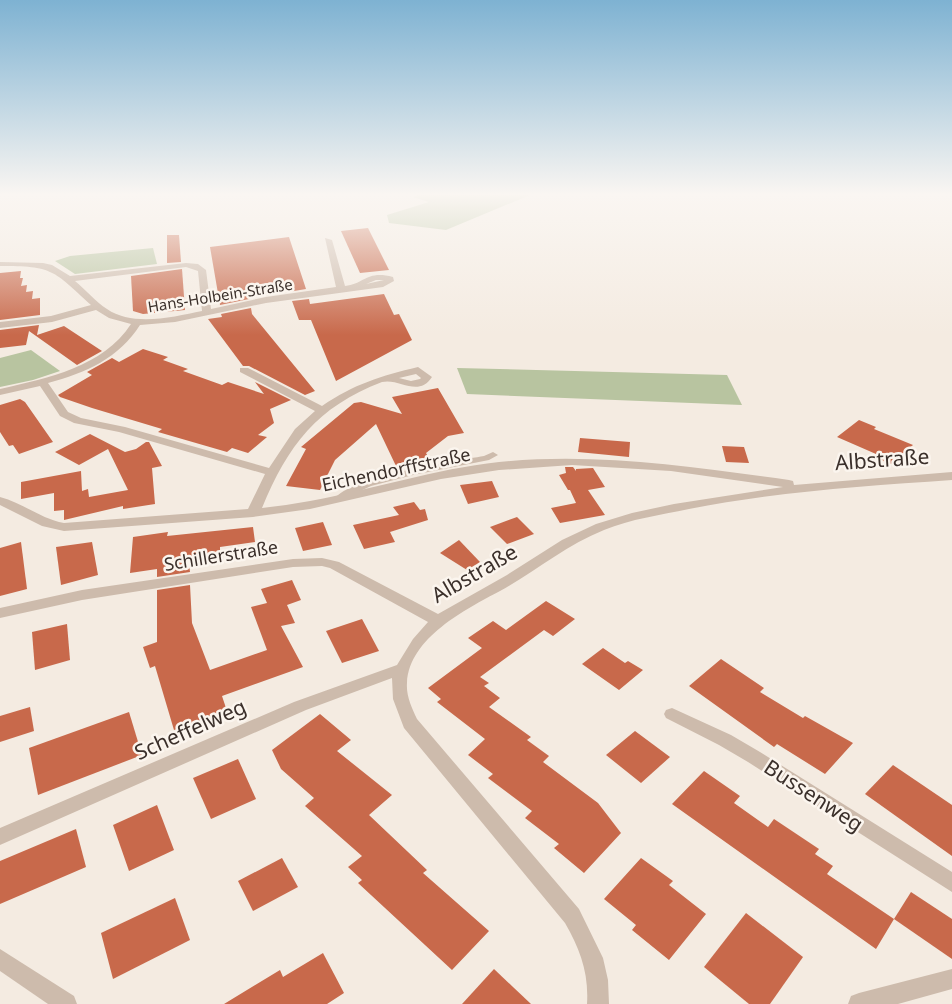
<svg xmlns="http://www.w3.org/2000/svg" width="952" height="1004" font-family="'Noto Sans',sans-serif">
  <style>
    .green { fill: #b8c4a0 }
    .building { fill: #c8694b }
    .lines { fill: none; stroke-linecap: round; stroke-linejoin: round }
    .lane { fill: #cdbbac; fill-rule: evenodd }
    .street { fill: #cdbbac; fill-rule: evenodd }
    .labels { text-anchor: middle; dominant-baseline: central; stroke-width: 5; stroke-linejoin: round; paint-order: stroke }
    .far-street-label { font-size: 15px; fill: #3b302b; stroke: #fbf5ee }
    .street-label { font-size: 18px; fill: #3b302b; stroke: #fbf5ee }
    .near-street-label { font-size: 21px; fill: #3b302b; stroke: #fbf5ee }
  </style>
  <rect width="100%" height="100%" fill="#f4ebe1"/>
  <g class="green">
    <path d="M418 195H530L446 230 389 223 387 215 429 202 413 197Z"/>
    <path d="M153 248 157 264 75 274 55 261 70 256Z"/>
    <path d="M31 350 60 371 33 380 0 387V358Z"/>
    <path d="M457 368 727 375 742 405 467 394Z"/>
  </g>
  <g class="building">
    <path d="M368 228 389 270 360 273 341 231Z"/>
    <path d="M167 235H179L181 262 167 263Z"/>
    <path d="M289 237 306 289 288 292 286 285 249 289 247 290 249 299 220 305 210 247Z"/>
    <path d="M182 269 185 310 143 314 133 311 131 276Z"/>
    <path d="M21 271 20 278H23L21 286 27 285 26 292 33 291 32 299 40 298V315L0 320V273Z"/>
    <path d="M384 294 394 315 399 314 412 340 336 381 311 320H299L292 301 309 299 310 304Z"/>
    <path d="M251 308 252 314 315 391 305 395 249 366H243L208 319 222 317 221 314Z"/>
    <path d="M39 325 37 335 64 326 102 351 77 365 29 331 26 345 0 348V330Z"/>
    <path d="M143 349 168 357 163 360 188 369 183 371 222 385 228 382 264 394 255 382 291 400 270 409 274 423 258 435 267 437 248 453 232 448 227 452 158 432 162 429 92 408 60 397 58 395 92 375 87 372 112 358 119 362Z"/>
    <path d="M438 388 464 433 448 436 426 453 430 460 396 466 376 424 335 460 320 490 286 486 306 449 301 447 354 403 361 402 402 414 392 397Z"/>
    <path d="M20 399 25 402 53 442 19 454 13 445 9 446 0 432V405Z"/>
    <path d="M859 420 876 427 874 429 913 445 891 464 873 457 876 454 837 437Z"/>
    <path d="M90 434 125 452 136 449 146 442H149L162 466 152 468 155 504 123 509V506L64 520V510L54 511V493L21 499V482L81 471 82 491 88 489 89 497 128 490 108 449 79 465 55 452Z"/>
    <path d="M580 438 630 442 629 457 578 452Z"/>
    <path d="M722 446 744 447 749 463 726 462Z"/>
    <path d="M565 467H573L576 471V469L593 468 605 487 588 490 605 515 560 523 551 508 576 503 570 490H568L559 475 566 473Z"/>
    <path d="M492 481 499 497 468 504 460 485Z"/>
    <path d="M414 502 420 510 425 509 428 520 390 532 395 542 364 549 353 525 399 515 393 507Z"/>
    <path d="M517 517 534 534 507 544 490 527Z"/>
    <path d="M323 522 332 545 303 551 295 528Z"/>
    <path d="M253 527 255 542 220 547V560L189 564 190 572 157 577V569L130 573 133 537 168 532 167 536Z"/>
    <path d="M459 540 480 562 467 570 440 553Z"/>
    <path d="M21 542 27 589 0 596V548Z"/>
    <path d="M92 542 98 575 61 585 56 547Z"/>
    <path d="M292 580 301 600 287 605 295 623 281 626 303 667 222 696 227 711 174 730 155 666 150 668 143 647 157 642V590L190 585 192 623 210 670 267 650 251 607 267 603 261 589Z"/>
    <path d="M546 601 575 619 553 636 544 630 480 677 489 683 484 686 500 698 489 707 531 737 527 740 549 756 543 762 598 803 621 833 584 873 554 848 559 844 525 818 532 811 488 778 493 774 468 755 485 739 437 702 441 699 428 688 482 648 468 638 493 621 506 630Z"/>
    <path d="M362 619 379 651 342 663 326 631Z"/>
    <path d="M67 624 70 660 35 670 32 632Z"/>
    <path d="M603 648 625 663 628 661 643 670 619 690 582 664Z"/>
    <path d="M721 659 764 688 760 692 803 718 805 716 853 743 825 774 777 744 774 747 689 686Z"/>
    <path d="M30 707 34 731 0 742V716Z"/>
    <path d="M129 712 142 755 38 795 29 748Z"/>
    <path d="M320 714 351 740 337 751 392 795 369 815 427 870 423 873 489 931 452 970 358 883 362 880 348 867 362 856 305 806 314 798 281 769 272 750Z"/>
    <path d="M635 731 670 757 641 783 606 755Z"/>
    <path d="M238 759 256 799 211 819 193 778Z"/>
    <path d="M893 765 952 805V856L865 794Z"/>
    <path d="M704 771 740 796 734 803 768 827 774 819 819 849 815 854 833 866 827 874 894 919 876 949 672 804Z"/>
    <path d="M157 805 174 850 129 871 113 825Z"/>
    <path d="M76 829 86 867 0 904V861Z"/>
    <path d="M282 858 298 887 253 911 238 881Z"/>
    <path d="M641 858 673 881 669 885 706 914 669 960 632 930 636 925 604 899Z"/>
    <path d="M911 892 952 919V959L894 919Z"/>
    <path d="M175 898 190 940 113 979 101 933Z"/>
    <path d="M746 913 803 957 770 1004H749L704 967Z"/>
    <path d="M323 953 344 993 327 1004H224L280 970 283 977Z"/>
    <path d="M494 969 531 1004H462Z"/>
  </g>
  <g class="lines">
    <path class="lane" d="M493 452 498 455 489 460 413 475 371 486 341 500 336 497C358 475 451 462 484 456Z"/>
    <g class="street">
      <path d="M325 238 332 240 345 286C365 284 366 270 393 277L394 281 383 287 266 303 175 322 140 325C119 358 86 373 48 383L68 412 81 418 125 427 269 468 295 429 315 411 240 372V368H248L322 406C354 384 381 376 418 367L432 377C418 398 400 378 382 382 317 407 288 445 262 508 278 506 294 504 310 501 374 489 435 469 499 462 597 452 693 467 789 480L793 481 794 485 952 472V480C864 486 775 492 689 509 660 515 631 519 604 530 566 545 535 572 500 591 466 609 409 638 407 683 406 696 412 708 417 719L579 909 603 958 608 980 609 1004H587C589 973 580 949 565 923L404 728 393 699 392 678 306 710 0 845V828L294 702 397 665 413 639 428 622 330 568 322 566 293 567 82 600 0 618V608L82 590 293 559 322 558 339 562 438 614 507 575 562 540 596 524 632 513 674 504 783 487 671 471 572 465 499 470 441 479 310 509 253 517 64 531 42 526 0 505V497C23 503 41 519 64 523L248 509 265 474 119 432 74 423 60 416 40 386 0 395V389C48 378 103 367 131 324L109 318 96 310 52 322 0 328V322L51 316 91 305C53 270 53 266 0 266V262L43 263 52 265 70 276 186 263 198 264 206 270 211 309 266 297 336 287ZM186 267 198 271 202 311C173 317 133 327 107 309 96 302 86 290 75 281ZM376 280H384L366 284ZM416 374 421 378 420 379 411 381 399 378Z"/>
      <path d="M672 708 731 735 760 752 952 872V892L748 762 719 745 666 718 664 714 666 710Z"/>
      <path d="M0 949 74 996 77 1004H48L0 971Z"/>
      <path d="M952 969V989L898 1004H848L851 996 859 993Z"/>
    </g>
  </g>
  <linearGradient id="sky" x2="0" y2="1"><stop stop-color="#7eb2d2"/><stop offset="0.58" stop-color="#faf6f2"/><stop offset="1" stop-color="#faf6f2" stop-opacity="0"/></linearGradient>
  <rect width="952" height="335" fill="url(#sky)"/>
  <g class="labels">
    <g class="far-street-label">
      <text transform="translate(220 295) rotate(-9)">Hans-Holbein-Straße</text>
    </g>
    <g class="street-label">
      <text transform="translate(396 469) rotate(-12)">Eichendorffstraße</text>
      <text transform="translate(221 555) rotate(-9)">Schillerstraße</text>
    </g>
    <g class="near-street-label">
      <text transform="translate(882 459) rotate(-4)">Albstraße</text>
      <text transform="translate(474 573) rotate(-30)">Albstraße</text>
      <text transform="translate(190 729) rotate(-24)">Scheffelweg</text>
      <text transform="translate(814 795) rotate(33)">Bussenweg</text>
    </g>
  </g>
</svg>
